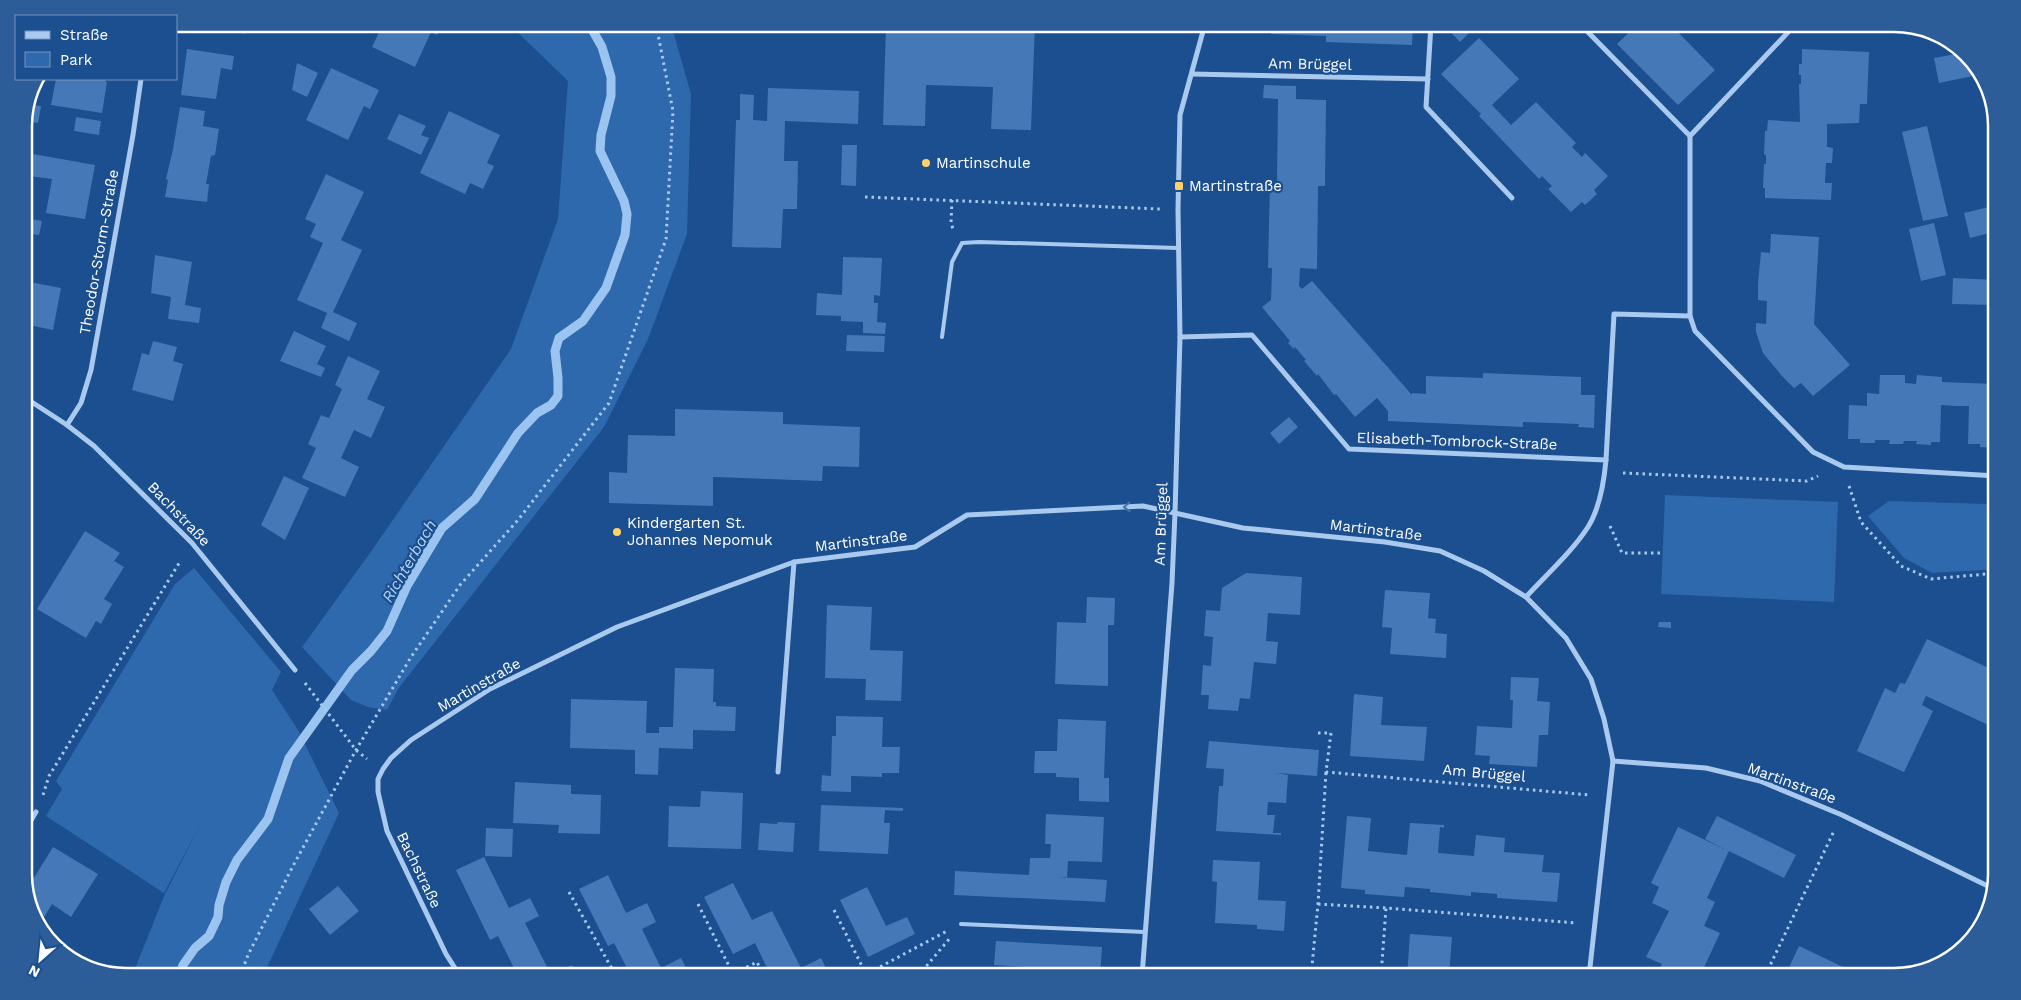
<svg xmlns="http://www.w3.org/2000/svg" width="2021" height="1000" font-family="'Work Sans',sans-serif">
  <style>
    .green { fill: #2e69ad }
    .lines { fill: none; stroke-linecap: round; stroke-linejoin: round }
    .stream { stroke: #9cc4f0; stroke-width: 9 }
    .building { fill: #4478b7 }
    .path { stroke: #a9c9ee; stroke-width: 3; stroke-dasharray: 2.5 4; stroke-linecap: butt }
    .lane { stroke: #a9c9ee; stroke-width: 4 }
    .street { stroke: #a9c9ee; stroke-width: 5 }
    .oneway { stroke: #4674ac }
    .poi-dot { fill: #ffd166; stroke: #1b4f8f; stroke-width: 2 }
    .labels { text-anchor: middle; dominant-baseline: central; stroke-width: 4.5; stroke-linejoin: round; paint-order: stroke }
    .street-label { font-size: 15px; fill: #fff; stroke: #1b4f8f }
    .poi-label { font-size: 15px; fill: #fff; stroke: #1b4f8f; text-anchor: start }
    .water-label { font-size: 16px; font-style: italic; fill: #b5d3f5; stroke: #1b4f8f }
    .rim { fill: none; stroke: #fff; stroke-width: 2.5 }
  </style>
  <rect width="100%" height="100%" fill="#1b4f8f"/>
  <g class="green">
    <path d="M509 24H671L691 94 687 234 648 339 604 427 398 689 387 710 368 707 351 700 302 647 370 553 511 349 558 219 568 81Z"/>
    <path d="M1665 495 1838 502 1834 602 1661 594Z"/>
    <path d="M1889 501 1986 504 1997 511V569L1932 573 1904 558 1868 516Z"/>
    <path d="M194 568 281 672 272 690 298 730 339 813 263 976H132L165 894 201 823 164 893 46 816 62 789 56 781 175 584Z"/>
  </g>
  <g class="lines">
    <path class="stream" d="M180 976 183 965 195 948 209 936 218 917 219 905 226 882 237 860 268 819 289 758 352 670 371 651 387 631 407 586 442 528 475 499 518 433 537 413 551 405 558 396V378L555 351 559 338 583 321 606 288 625 235 627 214 624 201 600 151 601 135 611 96V77L602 47 589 24"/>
  </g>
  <g class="building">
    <path d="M214 24H247L246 34 213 29Z"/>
    <path d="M383 24H443L437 35 431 32 415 67 372 47Z"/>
    <path d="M886 24H1035L1031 130 991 129 993 87 926 85 925 126 883 125Z"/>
    <path d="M1271 24H1413L1412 45 1326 42V36L1271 34Z"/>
    <path d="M1443 24H1476L1477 25 1460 42Z"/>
    <path d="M1638 24H1670L1715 70 1678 105 1617 44Z"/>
    <path d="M1479 38 1519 79 1492 105 1511 125 1536 102 1576 143 1572 147 1582 157 1585 153 1608 176 1594 190 1597 194 1585 205 1582 202 1571 212 1548 189 1552 186 1542 176 1539 179 1479 116 1481 114 1441 74Z"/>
    <path d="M187 49 234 56 232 70 221 68 216 99 181 95Z"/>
    <path d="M1802 49 1869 52 1867 104H1860L1859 123 1827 124V147L1833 148 1832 163H1826L1825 183H1832L1831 200 1765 198V188H1763L1764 164H1766V155L1764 154 1765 131H1767L1768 120 1800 122 1799 84H1801V75H1799V64H1802Z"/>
    <path d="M1961 53 1976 66 1978 75 1939 83 1934 58Z"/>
    <path d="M297 63 318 73 307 97 292 90Z"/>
    <path d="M331 68 379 90 370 109 364 106 348 140 306 120Z"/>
    <path d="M56 79H105V81L107 82 102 113 51 105Z"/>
    <path d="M1264 85 1296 86V99L1326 100 1325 183V186H1318L1317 269 1300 268 1299 286 1302 289 1312 281 1412 395V393L1426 394V376L1483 378V373L1581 377V395H1595L1594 428 1578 427 1579 424 1523 422V427L1388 421V411L1377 398 1355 417 1336 394 1334 395 1318 374 1317 376 1304 361 1306 360 1295 347 1294 349 1288 343 1290 341 1262 307 1271 300 1272 268H1268L1270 182H1277L1278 99 1263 98Z"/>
    <path d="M768 88 859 91 858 124 785 121 784 161H798L797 209H783L781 248 732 247 736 120H740V94L754 95 753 120 767 121Z"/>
    <path d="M30 105 41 106 38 123 27 121Z"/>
    <path d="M180 107 205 111 203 126 219 129 215 155 211 156 206 184H209L207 202 165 197 168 180 166 179 173 149Z"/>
    <path d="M449 111 500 135 487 163 494 166 483 189 470 183 465 194 420 173Z"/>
    <path d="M399 114 426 126 421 135 429 138 421 155 387 139Z"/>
    <path d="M76 117 101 121 99 135 74 131Z"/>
    <path d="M1927 126 1948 216 1923 221 1902 132Z"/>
    <path d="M842 145H857L856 186 841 185Z"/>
    <path d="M33 154 95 165 85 219 46 213 52 179 29 176Z"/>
    <path d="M326 174 364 192 341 240 362 250 333 312 357 323 349 341 321 328 327 313 297 300 323 243 310 237 316 224 305 219Z"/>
    <path d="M1997 205V231L1970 238 1964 213Z"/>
    <path d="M24 218 42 221 39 235 24 233Z"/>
    <path d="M1934 223 1946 275 1921 281 1909 229Z"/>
    <path d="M1771 234 1819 237 1814 324 1850 365 1813 396 1801 383 1794 388 1782 376 1763 353 1756 332V323L1766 324 1767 301 1758 300V283L1761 252 1770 253Z"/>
    <path d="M155 255 192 262 185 305 201 308 199 323 168 319 171 297 151 293Z"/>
    <path d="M843 257 882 258 880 296 874 295V303H878L877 322 886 323 885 334 863 333V322L841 321V316L816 315 817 293 842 295Z"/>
    <path d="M1953 278 1997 280V305L1952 304Z"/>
    <path d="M24 281 61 288 53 330 24 324Z"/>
    <path d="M294 331 326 346 317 364 325 368 321 377 280 361Z"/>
    <path d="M847 335 885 336 884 352 846 351Z"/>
    <path d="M153 341 177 347 173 361 183 364 173 401 132 390 142 353 149 355Z"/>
    <path d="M348 356 380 371 367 399 385 407 371 438 354 430 341 458 359 467 345 497 302 478 316 448 308 444 321 415 329 418 342 389 335 385Z"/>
    <path d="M1880 375H1905V383L1916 384 1917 375 1942 377V382L1995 384V390H1997V445H1995V448L1980 447V444H1968L1969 406H1955L1941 405 1940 442H1931V445L1916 444 1917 441H1904L1903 444H1889L1890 440H1875V443H1860V439H1848L1849 405 1867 406V393L1879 394Z"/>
    <path d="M675 409 783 412V424L860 427 859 467 823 466 822 481 713 477V506L609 503V472L627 473 628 435 675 436Z"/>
    <path d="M1289 417 1298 427 1279 444 1270 433Z"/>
    <path d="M284 476 309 488 285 540 261 525Z"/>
    <path d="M85 531 120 553 114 561 124 567 104 599 112 604 101 624 96 621 86 638 37 609Z"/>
    <path d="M1246 573 1302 577 1300 615 1268 613 1266 641 1278 642 1276 664 1254 662 1250 699 1240 698 1238 711 1208 709 1209 695H1201L1203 665 1211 666 1213 637 1204 636 1206 610 1220 611 1222 588Z"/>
    <path d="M1385 590 1430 593 1428 618 1436 619 1435 633 1447 634 1446 658 1390 654 1392 628 1382 627Z"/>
    <path d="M1087 597 1115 598 1114 625H1108V686L1055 684 1057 622 1086 623Z"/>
    <path d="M827 605 872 607 870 650 903 651 901 701 865 700 866 679 825 678Z"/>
    <path d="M1659 622H1671V628L1658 627Z"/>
    <path d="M1927 639 1997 672V729L1926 696 1922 705 1933 711 1904 772 1857 751 1885 688 1895 693 1900 683 1905 684Z"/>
    <path d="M675 668 714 669 713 702H716V706L736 707 735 731 693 730V749L659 748 658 775 635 774V750L570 748 571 699 647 701 646 733H659V727H673Z"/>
    <path d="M1511 677 1539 678 1537 701 1550 702 1548 735H1539L1537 767 1489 764 1490 756 1475 755 1477 726 1512 728 1513 700H1510Z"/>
    <path d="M1354 694 1383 697 1381 725 1427 727 1424 761 1350 756Z"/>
    <path d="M836 716 883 717 882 747H900L899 773H882V777L851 776V792L821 791 822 775 831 776 832 736H836Z"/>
    <path d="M1058 719 1106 721 1104 778H1109V802L1079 801V778L1056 777V773H1034L1035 751H1057Z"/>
    <path d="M1209 741 1319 750 1317 776 1276 773 1288 775 1286 803 1268 802 1267 815H1275L1273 833H1281V835L1216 831 1219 786H1223L1224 769 1206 768Z"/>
    <path d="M515 782 571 785V794L601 795 600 834 558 833 559 825 513 823Z"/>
    <path d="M701 791 743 793 741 849 668 847 669 806 700 807Z"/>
    <path d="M821 805 903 808V811L885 810 884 823H890L888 854 819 851Z"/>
    <path d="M1046 814 1104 817 1102 862 1068 861 1067 877H1058L1107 880 1105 902 954 895 955 871 1029 875 1030 858H1050L1051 844H1045Z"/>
    <path d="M1347 816 1371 818 1368 851 1407 855 1410 823 1444 825V828L1440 827 1438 853 1474 856 1476 835 1505 838 1504 852 1544 855 1542 872 1560 873 1557 902 1497 898V894L1471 892V896L1430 892V889L1405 887 1404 897 1365 894V890L1341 888Z"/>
    <path d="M1717 816 1796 855 1784 878 1729 851 1707 898 1715 902 1704 926 1720 933 1700 976H1656L1662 964 1646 957 1669 911 1652 903 1659 887 1651 883 1678 827 1726 850 1705 839Z"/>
    <path d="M778 822 795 823 793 852 758 850 760 823 777 824Z"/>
    <path d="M486 828 513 829 512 857 485 856Z"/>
    <path d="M53 847 98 874 71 917 52 904 43 919 35 914 25 883 29 886Z"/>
    <path d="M484 857 509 908 530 898 539 916 525 923 551 975 572 965 578 976H518L498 936 490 940 456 870Z"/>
    <path d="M1213 860 1260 862 1258 900 1286 901 1284 931 1257 929V925L1215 923 1217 882 1212 881Z"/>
    <path d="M608 875 626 913 647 903 656 922 642 929 661 968 681 958 690 976H631L614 943 608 946 579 889Z"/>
    <path d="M733 883 752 920 772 911 801 968 821 958 830 976H771L755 943 733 954 704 897Z"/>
    <path d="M338 886 359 911 330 935 309 909Z"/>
    <path d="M867 887 886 926 907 917 915 934 868 957 840 900Z"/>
    <path d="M1410 934 1452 937 1449 976H1407Z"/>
    <path d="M996 941 1102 947 1100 976H1074V970L994 965Z"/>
    <path d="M1799 946 1862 976H1785Z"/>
  </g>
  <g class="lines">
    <g class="path">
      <path d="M865 197 1160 209"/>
      <path d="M952 200 951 223 953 229"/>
      <path d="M1623 473 1807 481 1818 476"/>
      <path d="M1849 486 1861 522 1901 566 1931 579 1997 573"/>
      <path d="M1610 526 1622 553H1663"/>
      <path d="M305 683 356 750 367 759"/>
      <path d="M1318 733H1331L1326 772 1590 795"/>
      <path d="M43 795 49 776 181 560"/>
      <path d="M569 892 616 976"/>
      <path d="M698 904 733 974"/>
      <path d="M1318 904 1386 908"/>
      <path d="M834 910 866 974"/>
      <path d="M240 976 248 955 293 866 356 750 411 657 460 585 518 520 609 403 666 239 673 111 656 24"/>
      <path d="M729 976 757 962 764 976"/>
      <path d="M863 976 947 931"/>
      <path d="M918 976 950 938"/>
      <path d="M1311 976 1318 904 1326 772"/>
      <path d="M1381 976 1386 908 1577 923"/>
      <path d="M1765 976 1834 831"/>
    </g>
    <g class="lane">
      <path d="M942 337 952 262 962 243 979 242 1178 248"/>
      <path d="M961 924 1145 932"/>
    </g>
    <g class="street">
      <path d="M1431 24 1426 107 1512 198"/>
      <path d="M1580 24 1690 136"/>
      <path d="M1890 24 1792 28 1690 136V316L1695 331 1813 452 1844 467 1997 476"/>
      <path d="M1192 74 1428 79"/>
      <path d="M1180 337 1252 335 1349 449 1606 460C1604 482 1600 508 1588 527 1571 553 1547 574 1526 597"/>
      <path d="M24 397 67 425 94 446 192 543 295 670"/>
      <path d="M67 425 81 403 91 370 133 135 141 79"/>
      <path d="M1606 460 1614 314 1690 316"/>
      <path d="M1613 761 1706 768 1760 781 1842 815 1994 889"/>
      <path d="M778 772 794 562"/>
      <path d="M24 832 36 812"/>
      <path d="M460 976 446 954 387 831 378 792V779L383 769 391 758 411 740 490 689 617 627 794 562 915 547 967 515 1143 506 1243 528 1385 542 1440 551 1484 571 1526 597 1566 638 1591 679 1604 719 1613 761 1589 976"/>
      <path d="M1142 976 1172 583 1175 513 1180 337 1178 209 1180 115 1205 24"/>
    </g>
  </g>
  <defs><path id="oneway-chevron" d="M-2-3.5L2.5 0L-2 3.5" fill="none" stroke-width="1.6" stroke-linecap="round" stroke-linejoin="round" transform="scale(1.25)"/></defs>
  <use class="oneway" href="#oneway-chevron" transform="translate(1127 507) rotate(177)"/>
  <g class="poi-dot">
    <circle cx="926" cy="163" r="5"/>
    <rect x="1174" y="181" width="10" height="10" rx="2.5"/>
    <circle cx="617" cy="532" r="5"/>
  </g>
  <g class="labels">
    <g class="street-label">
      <text transform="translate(1310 64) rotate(1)">Am Brüggel</text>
      <text transform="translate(99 252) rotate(-80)">Theodor-Storm-Straße</text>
      <text transform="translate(1457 441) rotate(2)">Elisabeth-Tombrock-Straße</text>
      <text transform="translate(179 514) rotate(46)">Bachstraße</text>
      <text transform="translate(1161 524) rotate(-88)">Am Brüggel</text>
      <text transform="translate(1376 530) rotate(7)">Martinstraße</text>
      <text transform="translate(861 541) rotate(-7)">Martinstraße</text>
      <text transform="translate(479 685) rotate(-30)">Martinstraße</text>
      <text transform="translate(1484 773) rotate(5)">Am Brüggel</text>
      <text transform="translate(1792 783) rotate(20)">Martinstraße</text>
      <text transform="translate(419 870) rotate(64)">Bachstraße</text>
    </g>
    <g class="poi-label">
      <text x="936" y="163">Martinschule</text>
      <text x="1189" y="186">Martinstraße</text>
      <text x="627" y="523">Kindergarten St.<tspan x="627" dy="17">Johannes Nepomuk</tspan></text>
    </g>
    <g class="water-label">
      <text transform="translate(409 561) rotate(-60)">Richterbach</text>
    </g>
  </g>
  <path d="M0 0H2021V1000H0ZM126 32H1894A94 94 0 0 1 1988 126V874A94 94 0 0 1 1894 968H126A94 94 0 0 1 32 874V126A94 94 0 0 1 126 32Z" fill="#2d5d98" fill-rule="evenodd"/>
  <path class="rim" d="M126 32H1894A94 94 0 0 1 1988 126V874A94 94 0 0 1 1894 968H126A94 94 0 0 1 32 874V126A94 94 0 0 1 126 32Z"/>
  <rect x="15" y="15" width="162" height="65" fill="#1b4f8f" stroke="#7695bc"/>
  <rect x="25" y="31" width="25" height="8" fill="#a9c9ee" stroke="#7695bc"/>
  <text x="60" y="40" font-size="15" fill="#ffffff">Straße</text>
  <rect x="25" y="52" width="25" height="15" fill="#2e69ad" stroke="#7695bc"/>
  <text x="60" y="65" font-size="15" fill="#ffffff">Park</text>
  <g transform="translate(40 960) rotate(207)" stroke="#1b4f8f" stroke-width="4" paint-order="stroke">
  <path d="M0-4L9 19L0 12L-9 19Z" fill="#ffffff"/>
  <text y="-8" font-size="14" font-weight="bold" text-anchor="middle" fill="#ffffff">N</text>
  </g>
</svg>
